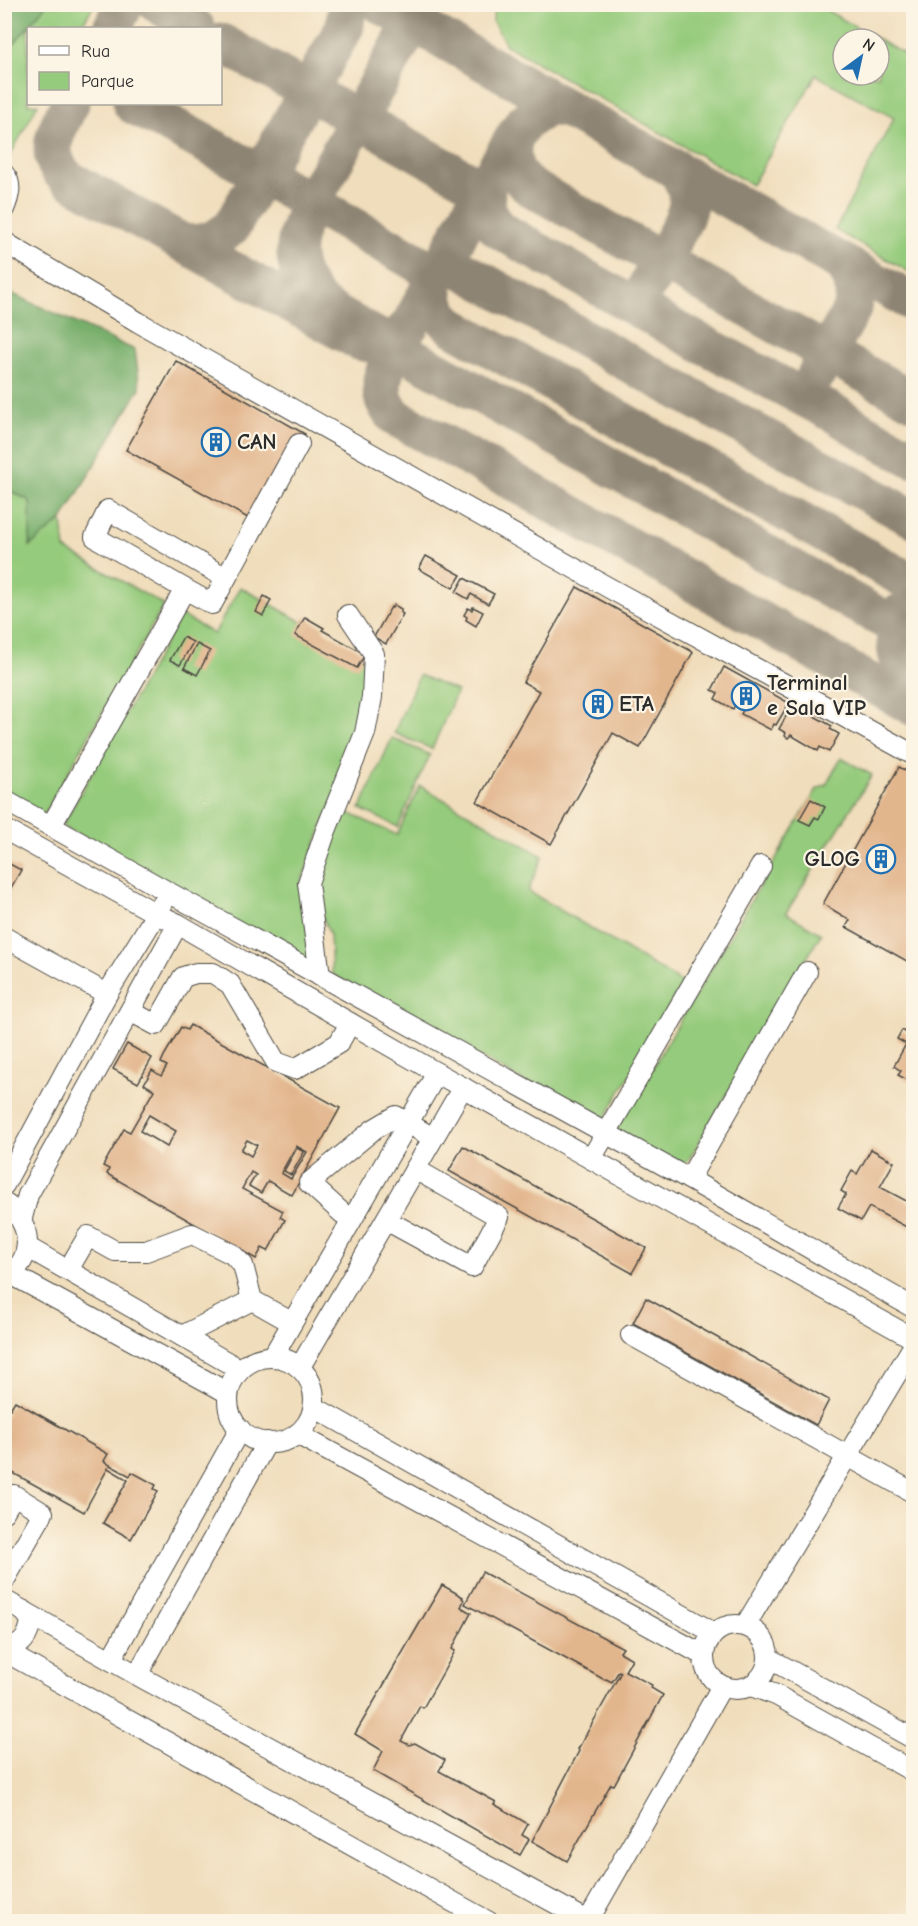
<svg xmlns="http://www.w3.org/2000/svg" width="918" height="1926" font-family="'Comic Neue',sans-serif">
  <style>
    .green { fill: #95cb7c; stroke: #607b54; stroke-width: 1.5 }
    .forest { fill: #78af6c; stroke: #526d4c; stroke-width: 1.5 }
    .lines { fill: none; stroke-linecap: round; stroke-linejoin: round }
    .taxiway { stroke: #8e8473; stroke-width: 39 }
    .building { fill: #e2b68d; fill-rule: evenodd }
    .minor-casing { stroke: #494641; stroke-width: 22 }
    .minor { stroke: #fff; stroke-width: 20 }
    .labels { text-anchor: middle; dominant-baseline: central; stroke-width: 4.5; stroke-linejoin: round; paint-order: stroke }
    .poi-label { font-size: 22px; font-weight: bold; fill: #2b2b2b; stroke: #fcf5e5; text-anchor: start }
  </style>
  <rect width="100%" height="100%" fill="#fcf5e5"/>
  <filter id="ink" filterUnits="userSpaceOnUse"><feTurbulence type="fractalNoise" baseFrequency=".0167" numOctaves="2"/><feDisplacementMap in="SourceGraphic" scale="12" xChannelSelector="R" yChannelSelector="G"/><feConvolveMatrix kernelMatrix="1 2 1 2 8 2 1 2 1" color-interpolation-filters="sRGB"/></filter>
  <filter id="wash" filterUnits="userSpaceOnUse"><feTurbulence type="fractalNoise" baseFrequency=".008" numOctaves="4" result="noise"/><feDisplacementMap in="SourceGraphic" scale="24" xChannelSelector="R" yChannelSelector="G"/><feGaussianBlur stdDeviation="1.35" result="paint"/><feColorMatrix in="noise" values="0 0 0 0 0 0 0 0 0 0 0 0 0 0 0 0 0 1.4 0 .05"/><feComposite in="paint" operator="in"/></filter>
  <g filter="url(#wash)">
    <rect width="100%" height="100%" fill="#f0ddbb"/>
    <g class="green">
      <path d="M494 4 817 5 878 39H843V75H879V40L913 59V274L835 230 894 118 816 75 752 185 506 45 493 22Z"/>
      <path d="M46 5H94L80 28H28V104H38L11 154 5 150V54Z"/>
      <path d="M4 488 30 501V546L62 520 65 549 164 605 43 816 5 794Z"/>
      <path d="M240 587 366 658 364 699 357 737 300 885 313 965 62 826 181 615 214 634Z"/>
      <path d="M419 675 457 691 432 749 394 733Z"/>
      <path d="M392 738 430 755 398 827 360 809Z"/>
      <path d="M841 758 872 775 786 913 821 934 685 1166 677 1170 614 1133 817 789 826 785Z"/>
      <path d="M420 786 543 856 528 891 683 983 601 1125 332 974 330 935 318 906 314 882 346 812 397 835Z"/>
    </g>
    <g class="forest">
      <path d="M5 4 46 5 5 54 4 5Z"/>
      <path d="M4 290 135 350 140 388 62 520 30 546V501L5 488Z"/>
    </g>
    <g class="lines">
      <g class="taxiway">
        <path d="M158 4 196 28"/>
        <path d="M380 4 914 303"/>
        <path d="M423 4 311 203C288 246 290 273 325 308L914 636"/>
        <path d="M112 28 125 4"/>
        <path d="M220 42 483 189"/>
        <path d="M70 104C56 130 41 155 68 179L359 341C379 347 397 341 410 325L483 189 523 123 544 109V106L566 108"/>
        <path d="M132 104 261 174 437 274"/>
        <path d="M514 137C509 156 513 175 530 187L914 401"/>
        <path d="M486 184C485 203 486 221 503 232L669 326 837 415 862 431 914 459"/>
        <path d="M186 244C205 244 218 240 232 226L345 26 347 4"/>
        <path d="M445 260 583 338 914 519"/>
        <path d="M434 280C432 300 437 315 453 327L914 584"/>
        <path d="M648 284C656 270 664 256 672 242 688 212 697 198 675 168"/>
        <path d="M408 327C392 356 365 389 397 418L507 478 914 707"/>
        <path d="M816 375 852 309C857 290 854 278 842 263"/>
        <path d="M898 614C893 642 895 665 914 687"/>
      </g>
    </g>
    <g id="blocks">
      <g class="building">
        <path d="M176 361 305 434 255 522 126 450Z"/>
        <path d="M426 556 461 575 453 588 419 569Z"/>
        <path d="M464 578 494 594 488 604 471 594 468 599 456 592Z"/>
        <path d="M577 587 693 652 640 748 613 733 551 844 477 802 539 691 523 682Z"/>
        <path d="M264 596 271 600 263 616 256 612Z"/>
        <path d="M394 605 401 609V613L403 614 386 644 374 637 391 607 392 608Z"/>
        <path d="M473 607 483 612 476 626 466 620 467 617 464 615 468 608 472 610Z"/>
        <path d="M305 617 324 628 322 630 365 654 357 668 295 635Z"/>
        <path d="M183 637 193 642 180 665 170 660Z"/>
        <path d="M197 644 210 651 197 675 184 668Z"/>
        <path d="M724 667 789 703 776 725 774 724 771 730 741 714 744 708 736 703 733 709 715 699 718 693 712 690Z"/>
        <path d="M793 704 832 726 830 729 839 734 829 752 820 747 818 751 791 735 788 738 785 736 786 733 779 729Z"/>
        <path d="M899 767 914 775V965L846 927 850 920 823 904Z"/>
        <path d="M811 799 825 807 819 819 815 817 810 825 799 820Z"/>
        <path d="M4 861 21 870 4 900Z"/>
        <path d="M190 1025 340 1108 292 1195 268 1181 261 1193 249 1186 256 1175 251 1172 242 1189 283 1211 280 1217 285 1220 268 1251 262 1248 256 1259 107 1174 109 1169 103 1166 124 1129 130 1132 154 1090 144 1084 152 1070 161 1076 167 1066 161 1063 164 1056 181 1027 187 1030ZM149 1115 176 1131 167 1147 140 1131ZM247 1140 257 1145 251 1156 241 1150ZM296 1146 307 1152 291 1179 281 1173Z"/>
        <path d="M902 1030 912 1037 914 1035V1084L898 1075 901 1071 894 1066 906 1044 897 1039Z"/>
        <path d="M127 1044 152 1058 138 1083 113 1069Z"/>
        <path d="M463 1146 646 1248 632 1273 449 1171Z"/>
        <path d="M297 1148 304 1152 291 1175 284 1171Z"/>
        <path d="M871 1149 894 1162 880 1187 914 1205V1231L869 1207 861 1221 838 1208 846 1194 841 1191 852 1171 857 1174Z"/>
        <path d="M646 1298 829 1400 816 1425 633 1323Z"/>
        <path d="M15 1401 108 1454 104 1461 110 1465 130 1476 132 1472 156 1485 154 1489 158 1491 131 1539 103 1523 128 1480 108 1468 84 1512 4 1468V1418L8 1412 4 1410V1406L10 1409Z"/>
        <path d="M482 1572 623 1648 620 1652 632 1659 625 1671 652 1685 651 1688 663 1695 614 1785 611 1784 567 1861 532 1841 579 1751 578 1749 621 1672 619 1671 612 1682 606 1679 605 1680 465 1604Z"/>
        <path d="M442 1585 463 1597 462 1598 464 1600 461 1607 471 1613 452 1649 455 1651 423 1708 420 1706 401 1741 409 1745 415 1743 445 1760 439 1771 496 1802 494 1804 528 1824 522 1835 529 1839 520 1855 373 1771 383 1751 355 1734Z"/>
      </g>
    </g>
  </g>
  <g filter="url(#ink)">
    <use href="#blocks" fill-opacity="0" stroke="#494641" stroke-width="1.5"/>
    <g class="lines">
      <g class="minor-casing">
        <g id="minor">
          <path d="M4 174C13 184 9 197 4 209"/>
          <path d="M4 241 9 245 138 322 611 589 914 755"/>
          <path d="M185 589 212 604 299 444"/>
          <path d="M4 800 170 893 689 1179 914 1308"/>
          <path d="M51 826 185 589 95 537 108 510 226 578"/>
          <path d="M4 829 155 913 178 924 437 1073 914 1339"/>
          <path d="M4 937 107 994"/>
          <path d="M320 976 308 883 325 833 365 733 372 697 374 654 348 615"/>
          <path d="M130 1011 156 1025 183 977 196 973H213L230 984 276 1062 295 1069 339 1043 350 1023"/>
          <path d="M591 1159 761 866"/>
          <path d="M689 1179 807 972"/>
          <path d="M4 1185 107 994 163 903"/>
          <path d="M4 1203C32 1220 37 1261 4 1277"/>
          <path d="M22 1218 28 1195 178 924"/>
          <path d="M386 1220 472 1267 499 1217 415 1169"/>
          <path d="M351 1221 309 1183 374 1129 396 1116 433 1138"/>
          <path d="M27 1247 239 1369"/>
          <path d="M68 1270 88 1236 115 1251H146L192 1234 232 1254 243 1265 252 1300 291 1322"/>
          <path d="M11 1274 228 1393"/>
          <path d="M631 1335 914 1493"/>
          <path d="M182 1336 252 1300"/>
          <path d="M273 1356 437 1073"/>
          <circle cx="271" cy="1400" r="43"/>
          <path d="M300 1367 463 1087"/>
          <path d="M314 1407 714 1633"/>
          <path d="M297 1434 703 1655"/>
          <path d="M4 1512 14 1495 43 1513 4 1581"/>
          <path d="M4 1600 137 1675 588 1921 722 1686"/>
          <circle cx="736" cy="1657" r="32"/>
          <path d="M745 1626 914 1345"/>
          <path d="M4 1647C22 1649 29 1636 31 1620L24 1611"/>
          <path d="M4 1651 489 1922"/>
          <path d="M768 1658 914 1739"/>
          <path d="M111 1659 240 1429"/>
          <path d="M137 1675 267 1442"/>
          <path d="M751 1686 776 1695 914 1772"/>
        </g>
      </g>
      <use href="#minor" class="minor"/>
    </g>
  </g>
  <defs>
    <g id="building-ring" transform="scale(1.5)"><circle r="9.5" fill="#fcf5e5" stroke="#1f6fb2" stroke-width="1.5"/><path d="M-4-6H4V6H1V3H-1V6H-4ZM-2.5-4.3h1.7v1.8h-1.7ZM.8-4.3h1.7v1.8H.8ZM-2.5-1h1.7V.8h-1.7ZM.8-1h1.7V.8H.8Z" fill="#1f6fb2"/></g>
  </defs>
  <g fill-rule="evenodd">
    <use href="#building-ring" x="216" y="442"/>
    <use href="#building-ring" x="746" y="696"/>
    <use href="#building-ring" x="598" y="704"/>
    <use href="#building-ring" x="881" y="859"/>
  </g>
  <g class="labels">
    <g class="poi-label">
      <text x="237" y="442">CAN</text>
      <text x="767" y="683">Terminal<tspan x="767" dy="25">e Sala VIP</tspan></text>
      <text x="619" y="704">ETA</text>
      <text x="860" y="859" text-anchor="end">GLOG</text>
    </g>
  </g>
  <rect width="918" height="1926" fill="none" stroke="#fcf5e5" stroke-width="24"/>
  <rect x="27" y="27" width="195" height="78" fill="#fcf5e5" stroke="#a8a49b" stroke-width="1.5"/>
  <rect x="39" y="46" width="30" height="9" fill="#ffffff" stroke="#a8a49b" stroke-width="1.5"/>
  <text x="81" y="57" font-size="18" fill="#2b2b2b">Rua</text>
  <rect x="39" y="72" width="30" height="18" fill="#95cb7c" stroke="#a8a49b" stroke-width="1.5"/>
  <text x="81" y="87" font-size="18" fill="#2b2b2b">Parque</text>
  <g transform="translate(861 57) rotate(33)"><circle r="28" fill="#fcf5e5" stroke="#a8a49b" stroke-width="1.5"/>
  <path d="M0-4.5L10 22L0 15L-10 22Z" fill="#1f6fb2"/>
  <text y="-9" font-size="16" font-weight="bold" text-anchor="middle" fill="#2b2b2b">N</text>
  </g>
</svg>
